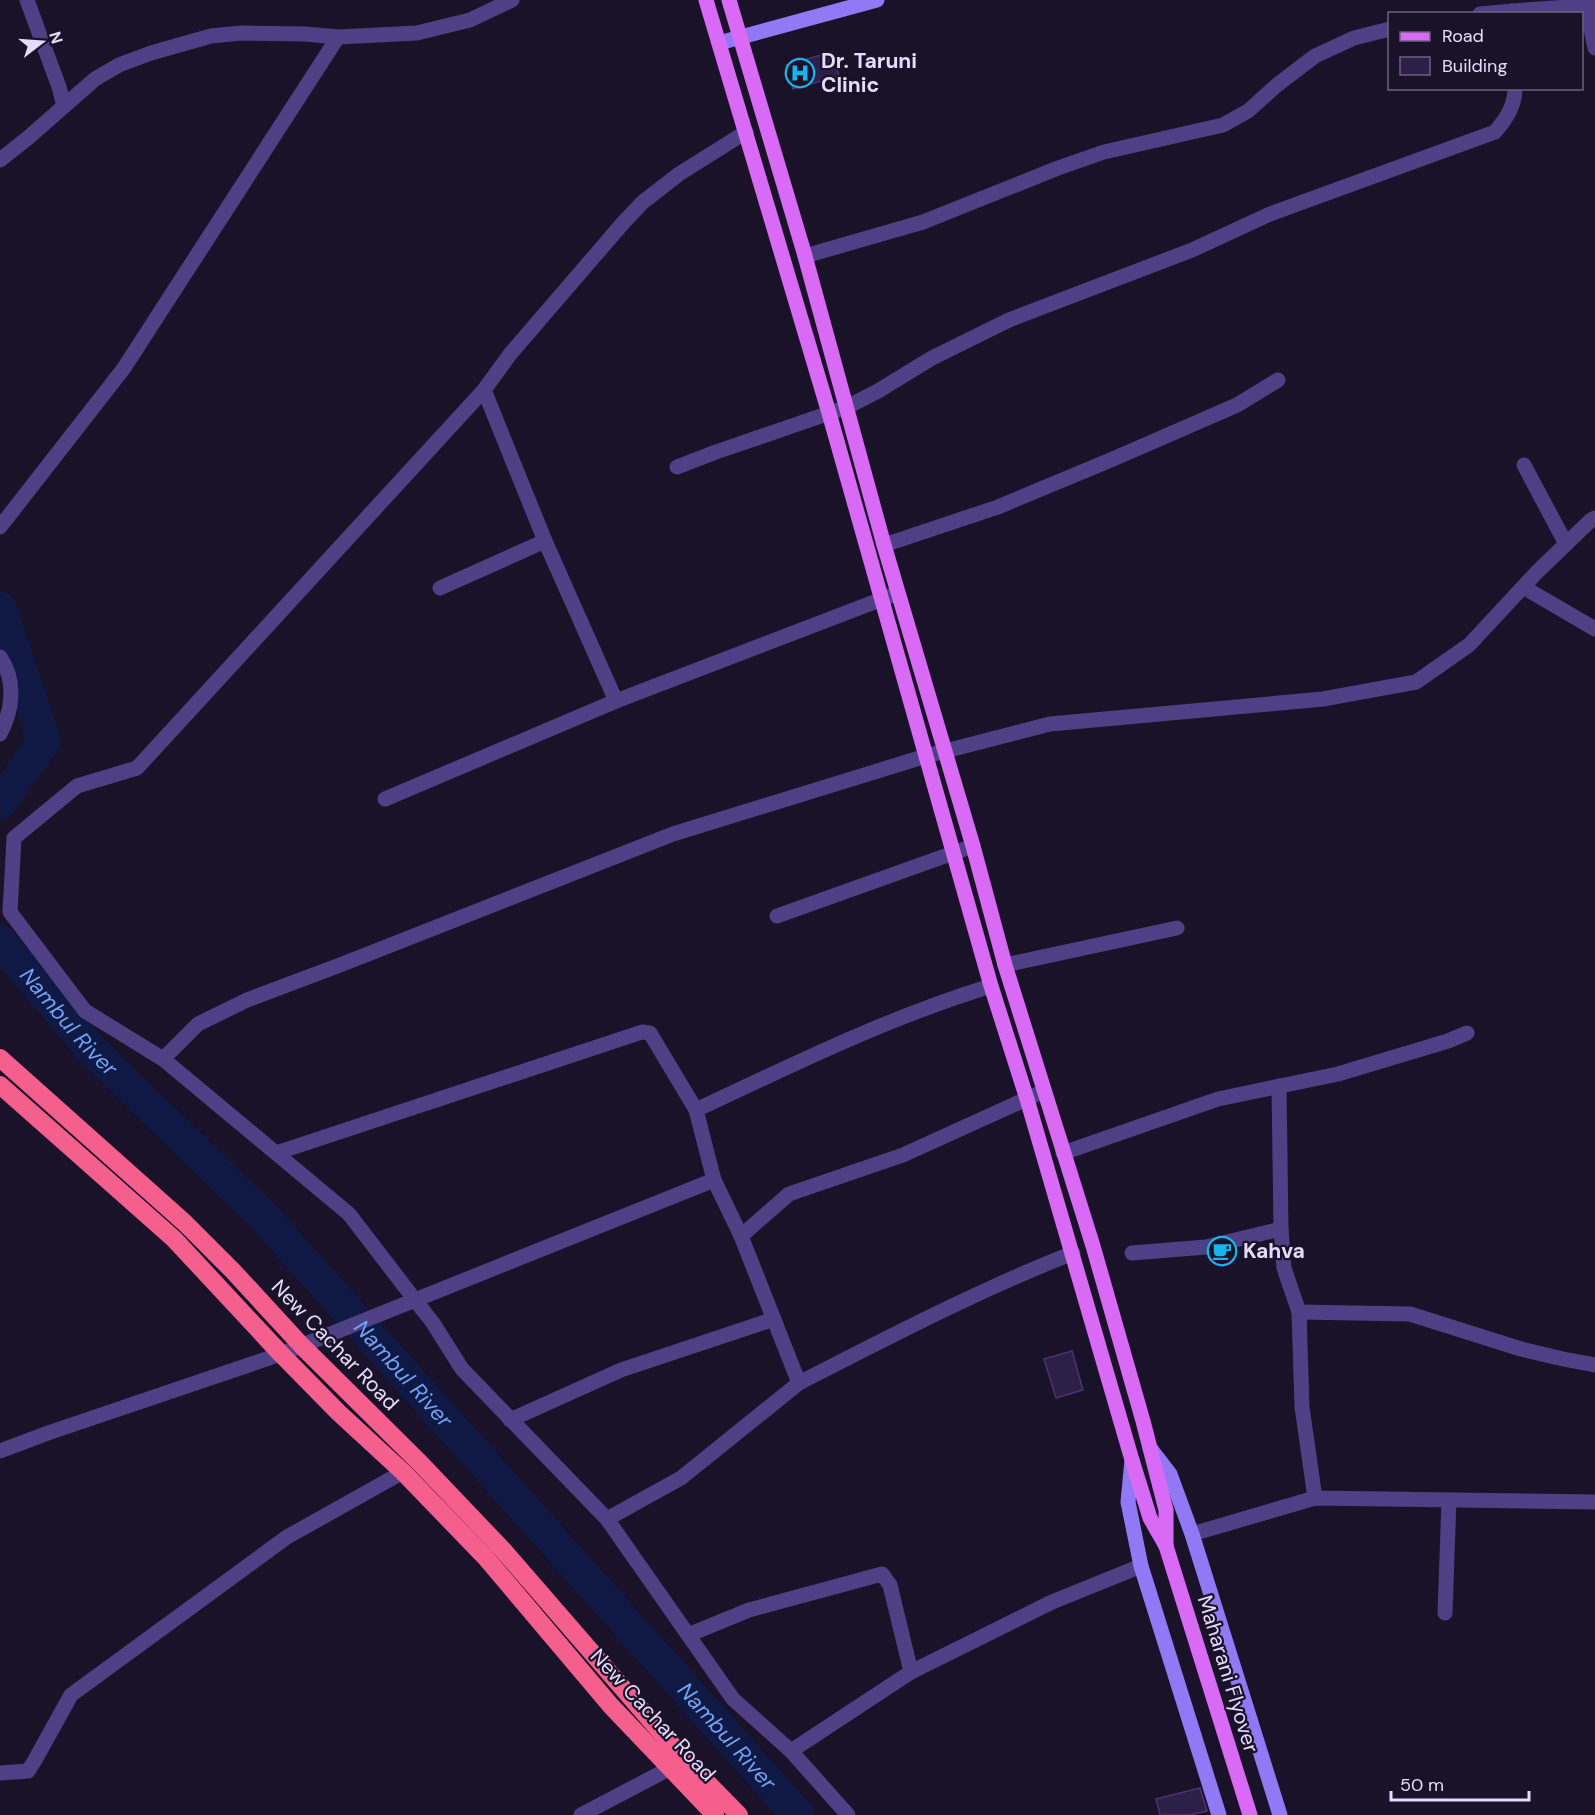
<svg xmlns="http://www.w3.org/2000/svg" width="1595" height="1815" font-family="'DM Sans',sans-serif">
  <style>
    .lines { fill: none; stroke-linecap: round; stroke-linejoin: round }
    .river { stroke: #0f1944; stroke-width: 33 }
    .building { fill: #2e1f48; stroke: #4a3372; stroke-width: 1.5 }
    .street { stroke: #4e4084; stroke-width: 15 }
    .secondary { stroke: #9179f6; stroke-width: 15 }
    .primary { stroke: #d86af5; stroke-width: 15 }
    .highway { stroke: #f45f8e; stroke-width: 18 }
    .labels { text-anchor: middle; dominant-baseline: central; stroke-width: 4.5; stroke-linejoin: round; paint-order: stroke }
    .poi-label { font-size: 21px; font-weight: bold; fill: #e5dbfd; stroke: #191228; text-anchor: start }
    .street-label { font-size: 21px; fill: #e5dbfd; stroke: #191228 }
    .water-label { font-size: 22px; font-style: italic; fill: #71a2f5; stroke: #191228 }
  </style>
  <rect width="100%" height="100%" fill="#191228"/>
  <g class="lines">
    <g class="river">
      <path d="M0 608 44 741 0 803"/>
      <path id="s1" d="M0 941 89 1047 265 1218 798 1815"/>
    </g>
  </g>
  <g class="building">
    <path d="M832 52 839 76 793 89 786 65Z"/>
    <path d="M1072 1351 1083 1390 1056 1398 1044 1359Z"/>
    <path d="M1200 1788 1207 1811 1190 1815H1160L1156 1799Z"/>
  </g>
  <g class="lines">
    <g class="street">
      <path d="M27 0 59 87 64 106"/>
      <path d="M1586 5 1595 48"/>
      <path d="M1480 14 1512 11"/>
      <path d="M1513 14 1512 11 1595 5"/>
      <path d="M746 132 679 174 643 202 623 223 511 353 484 390 137 768 77 786 14 838 10 912 85 1011 163 1059 349 1214 415 1300 714 1180 696 1110C792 1065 889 1017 991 986"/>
      <path d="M0 160 29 137 95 79 119 65 151 53 211 36 241 33 305 34 338 37 417 33 470 20 512 0"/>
      <path d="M805 256 923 222 1058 168 1104 152 1223 125 1248 111 1277 85 1315 56 1354 38 1390 29"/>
      <path d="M1524 465 1566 544"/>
      <path d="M677 467 716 452 847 407 878 391 932 358 1009 320 1192 250 1270 214 1495 132C1506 119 1515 106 1515 88"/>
      <path d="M0 527 124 368 338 37"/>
      <path d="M884 545 998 507 1113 459 1237 405 1278 380"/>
      <path d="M1523 587 1595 629"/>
      <path d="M440 588 545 541"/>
      <path d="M0 657C16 680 13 710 0 734"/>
      <path d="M616 701 898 593"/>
      <path d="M385 799 616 701 545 541 484 390"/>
      <path d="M777 916 973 846"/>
      <path d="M1005 965 1177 928"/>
      <path d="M163 1059 198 1024 247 1000 340 965 673 834 926 756 1050 724 1323 699 1416 682 1469 645 1537 572 1591 520 1595 518"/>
      <path d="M1279 1086 1281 1229 1284 1268 1299 1312 1302 1407 1315 1498"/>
      <path d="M1044 1091 903 1155 789 1194 741 1236 799 1383C889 1337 979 1290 1073 1253"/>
      <path d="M276 1153 642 1032 650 1033 696 1110"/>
      <path d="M1063 1153 1218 1099 1338 1074 1448 1041 1467 1033"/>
      <path d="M714 1180 741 1236"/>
      <path d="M1132 1253 1206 1247 1281 1229"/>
      <path d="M1299 1312 1410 1314 1521 1349 1563 1359 1595 1365"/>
      <path d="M510 1420 621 1370 774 1319"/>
      <path d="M0 1451 48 1433 281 1354 415 1300 433 1323 462 1369 607 1519 681 1478 799 1383"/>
      <path d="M607 1519 733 1699 791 1751 911 1672 1052 1602 1141 1566"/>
      <path d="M1192 1534 1315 1498 1595 1502"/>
      <path d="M1445 1613 1449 1500"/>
      <path d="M688 1635 749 1610 882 1574 890 1585 911 1672"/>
      <path d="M791 1751 848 1815"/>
      <path d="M0 1773 28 1771 35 1760 71 1695 287 1537 403 1472"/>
      <path d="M581 1815 680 1763"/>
    </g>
    <g class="secondary">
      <path d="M719 43 877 0"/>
      <path d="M1150 1448 1170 1474 1192 1534 1280 1815"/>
      <path d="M1132 1460 1128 1502 1141 1566 1219 1815"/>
    </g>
    <g class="primary">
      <path d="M706 0 829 413 991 986 1027 1099 1132 1460 1150 1518 1166 1546 1250 1815"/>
      <path d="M729 0 805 256 884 545 973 846 1005 965 1093 1246 1143 1421 1166 1510V1546"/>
    </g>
    <g class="highway">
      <path d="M0 1058 185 1223 232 1270 302 1346 421 1464 503 1550 685 1760 739 1815"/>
      <path d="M0 1085 174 1239 281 1354 339 1413 403 1472 486 1558 611 1706 715 1815"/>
    </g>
  </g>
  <defs>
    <g id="hospital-ring" transform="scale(1.5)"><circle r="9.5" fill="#191228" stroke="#15b6ef" stroke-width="1.5"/><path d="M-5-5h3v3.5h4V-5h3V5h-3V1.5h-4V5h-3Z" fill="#15b6ef"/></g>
    <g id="cafe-ring" transform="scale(1.5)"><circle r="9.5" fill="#191228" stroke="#15b6ef" stroke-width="1.5"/><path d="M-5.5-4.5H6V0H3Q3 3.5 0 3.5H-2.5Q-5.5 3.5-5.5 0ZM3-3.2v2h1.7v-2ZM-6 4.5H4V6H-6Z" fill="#15b6ef"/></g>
  </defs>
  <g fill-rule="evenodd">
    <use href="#hospital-ring" x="800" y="73"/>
    <use href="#cafe-ring" x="1222" y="1251"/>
  </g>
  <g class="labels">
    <g class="poi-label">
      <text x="821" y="61">Dr. Taruni<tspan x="821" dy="24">Clinic</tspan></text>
      <text x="1243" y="1251">Kahva</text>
    </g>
    <g class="street-label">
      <text transform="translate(335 1345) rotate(46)">New Cachar Road</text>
      <text transform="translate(1228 1674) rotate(73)">Maharani Flyover</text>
      <text transform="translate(653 1715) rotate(47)">New Cachar Road</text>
    </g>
    <g class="water-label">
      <text stroke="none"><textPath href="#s1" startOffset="106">Nambul River</textPath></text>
      <text stroke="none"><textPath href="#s1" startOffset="592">Nambul River</textPath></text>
      <text stroke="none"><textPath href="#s1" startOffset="1078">Nambul River</textPath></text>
    </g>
  </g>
  <rect x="1388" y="12" width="195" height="78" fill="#191228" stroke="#6b627d" stroke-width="1.5"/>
  <rect x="1400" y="32" width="30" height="9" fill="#d86af5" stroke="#6b627d" stroke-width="1.5"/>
  <text x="1442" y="42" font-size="18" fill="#e5dbfd">Road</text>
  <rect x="1400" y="57" width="30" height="18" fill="#2e1f48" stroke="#6b627d" stroke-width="1.5"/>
  <text x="1442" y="72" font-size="18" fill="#e5dbfd">Building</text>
  <g transform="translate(42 42) rotate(73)" stroke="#191228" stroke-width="4.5" paint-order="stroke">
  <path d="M0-4.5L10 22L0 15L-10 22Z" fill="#e5dbfd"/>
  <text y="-9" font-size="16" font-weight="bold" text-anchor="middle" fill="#e5dbfd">N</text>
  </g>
  <path d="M1391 1791v9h138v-9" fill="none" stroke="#e5dbfd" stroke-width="3"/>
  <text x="1400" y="1791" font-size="18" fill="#e5dbfd" stroke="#191228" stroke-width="4.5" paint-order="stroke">50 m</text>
</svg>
